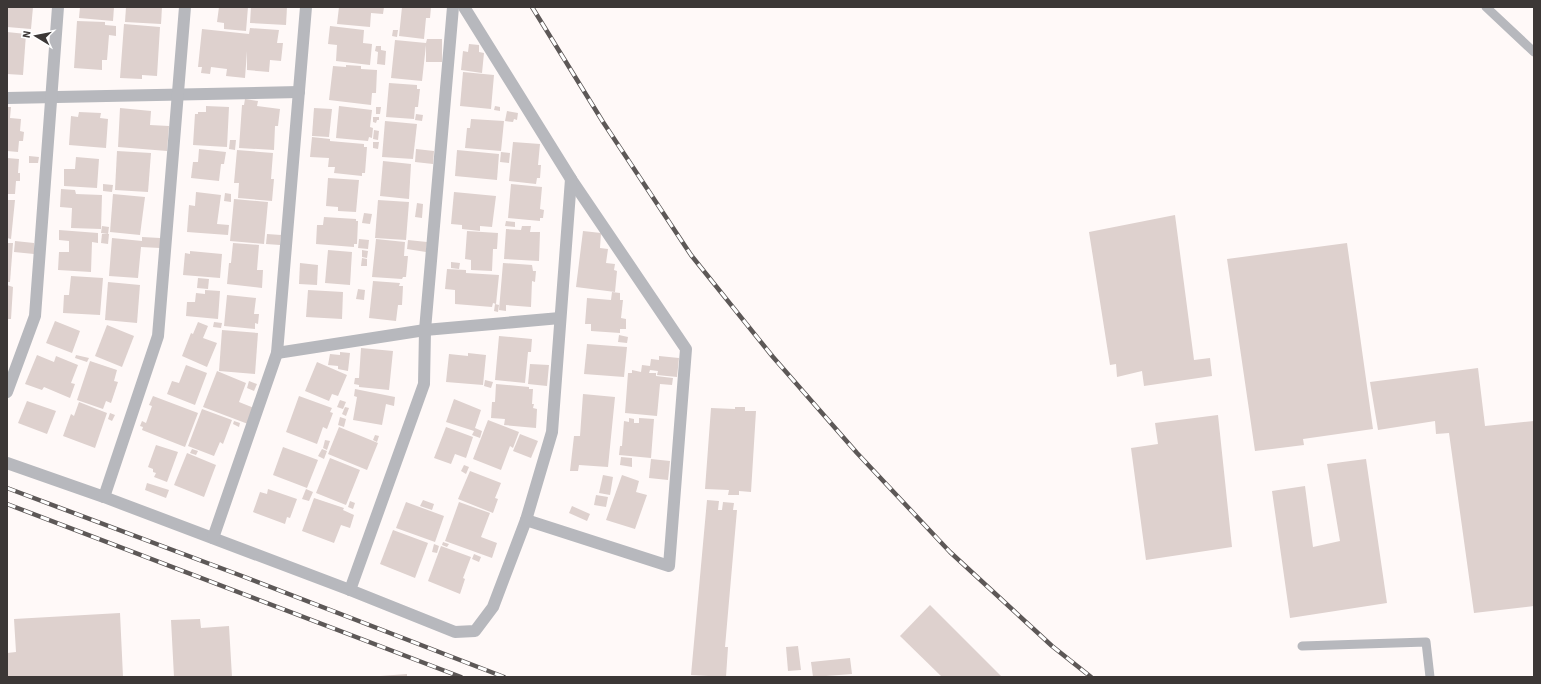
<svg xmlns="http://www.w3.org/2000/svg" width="1541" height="684" font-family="'Source Sans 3',sans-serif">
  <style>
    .building { fill: #ded1ce }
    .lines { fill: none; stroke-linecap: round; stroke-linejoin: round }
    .lane { stroke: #b7b8bd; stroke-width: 9 }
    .street { stroke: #b7b8bd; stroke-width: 12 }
    .rail-casing { stroke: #5d5857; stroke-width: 4.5 }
    .rail { stroke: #fff; stroke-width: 3; stroke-dasharray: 9; stroke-linecap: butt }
  </style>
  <rect width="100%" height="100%" fill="#fff9f8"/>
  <g class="building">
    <path d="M7 7H33L31 29 7 27Z"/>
    <path d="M80 7H114L113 21 79 18Z"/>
    <path d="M126 7H162L161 24 125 22Z"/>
    <path d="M219 7H248L246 31 224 29V23L217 22Z"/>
    <path d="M251 7H287L286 25 250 23Z"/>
    <path d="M339 7H384L383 14 371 13 370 27 337 24Z"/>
    <path d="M402 7H431L430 18H426L424 39 399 36Z"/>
    <path d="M77 21 105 22V25L116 26V36L109 35 107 60H102V70L74 68Z"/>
    <path d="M124 24 160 27 157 76 142 75V79L120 78Z"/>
    <path d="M330 26 364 30 363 43 372 44 370 65 336 61 337 45 328 44Z"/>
    <path d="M250 28 279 30 277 43H283L281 61 270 60 269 72 247 70V51L245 78 226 76 227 69 211 67 210 74 201 73 202 67H198L202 29 249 34Z"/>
    <path d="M393 30H398L397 37 392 36Z"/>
    <path d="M7 32 26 34 23 75 7 74Z"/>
    <path d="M427 39H442V62H426V45L422 81 391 78 395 40 426 43Z"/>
    <path d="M469 44 479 45V52L484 53 482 73 461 70 463 51 468 52Z"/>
    <path d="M376 46H381V50L386 51 385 65 377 64 378 52 375 51Z"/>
    <path d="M346 65 361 66V69L377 70 376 93H372L371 105 329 100 333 66 346 67Z"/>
    <path d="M463 72 494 75 491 109 460 106Z"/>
    <path d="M389 83 417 85V89H420L418 107H415L414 119 386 117Z"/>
    <path d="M245 99 258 101 257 106 280 109 278 126H275L274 150 239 148 242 105H244Z"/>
    <path d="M206 106 229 107 227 147 193 145 195 114H198V112H206Z"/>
    <path d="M339 106 372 110 370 127 373 128 372 138 369 137 368 141 336 138Z"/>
    <path d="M495 106 500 107V111L494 110Z"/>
    <path d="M7 107H11L10 118 21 119 20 131 24 132 23 141H19L18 152 7 151Z"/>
    <path d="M376 107H381L380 114H376Z"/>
    <path d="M120 108 151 111 150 125 169 126 167 151 118 147Z"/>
    <path d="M314 108 332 109 329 137 312 136Z"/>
    <path d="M507 111 518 113 517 120 514 119 513 122 505 121Z"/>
    <path d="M79 112 101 113 100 118 108 119 106 148 69 145 71 116 78 117Z"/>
    <path d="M416 114 423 115 422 121 415 120Z"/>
    <path d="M373 117H379V120H377L376 123 373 122Z"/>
    <path d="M471 119 504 121 501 151 465 148 467 128H470Z"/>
    <path d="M385 121 417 124 413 159 382 157Z"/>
    <path d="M374 130 379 131 378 140 373 139Z"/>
    <path d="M312 137 330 139V141L364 144V147H367L365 173H362V176L334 173 335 167H328L329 158 310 157Z"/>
    <path d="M230 140H236L235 150 229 149Z"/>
    <path d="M373 142H379L378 149 373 148Z"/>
    <path d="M513 142 540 144 538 165H541L540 178H537L536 184 509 181Z"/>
    <path d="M199 149 226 152 224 164H221L219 181 191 178 193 162H198Z"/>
    <path d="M416 149 434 151 433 164 415 162Z"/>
    <path d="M237 150 273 153 271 179H274L272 201 238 198 239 183H234Z"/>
    <path d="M457 150 499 154 497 180 455 176Z"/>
    <path d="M117 151 151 153 148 192 115 190Z"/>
    <path d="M501 152 510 153 509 163 500 162Z"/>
    <path d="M29 156 39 157 38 163H29Z"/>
    <path d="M76 157 99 159 97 188 64 186V169H75Z"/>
    <path d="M7 158 19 159 18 173H20V181H16L15 194H7Z"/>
    <path d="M383 161 411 164 409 199 380 196Z"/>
    <path d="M328 178 359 180 356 212 338 211V207L326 206Z"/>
    <path d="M103 184 113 185 112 192 103 191Z"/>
    <path d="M511 184 542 187 540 209 544 210 543 218H540V221L508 218Z"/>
    <path d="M61 189 75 190 76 194 102 195 101 229 71 228 72 208 60 207Z"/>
    <path d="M196 192 221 195 217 224 229 225 228 235 187 232 189 205 195 206Z"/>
    <path d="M454 192 496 196 492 227 480 226V231L462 229V225L451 224Z"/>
    <path d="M225 193 231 194V202L224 201Z"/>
    <path d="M113 194 145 197 140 235 110 232Z"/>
    <path d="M234 199 268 202 264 244 230 241Z"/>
    <path d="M7 200H15L11 239 7 238Z"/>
    <path d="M378 200 409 202 406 240 375 238Z"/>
    <path d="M417 203 423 204 422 218 415 217Z"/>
    <path d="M364 213 372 214 370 224 362 223Z"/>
    <path d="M1175 215 1194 360 1210 358 1212 376 1144 386 1142 371 1117 377 1116 364 1110 365 1089 232Z"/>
    <path d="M324 217 356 219V221H358L357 244H354V247L316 244 317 225H323Z"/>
    <path d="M506 221 515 222V227L505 226Z"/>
    <path d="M102 226 109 227 108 234 101 233Z"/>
    <path d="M522 226H531L530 232H540L539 261 504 259 506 229 521 230Z"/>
    <path d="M59 230 98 233V243L92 242 91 272 58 270 59 252H69V241L59 240Z"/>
    <path d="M467 231 498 233 497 249H493L492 271 471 270V260L465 259Z"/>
    <path d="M583 231 601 233 600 248 608 249 606 263 615 264 614 270 617 271 615 292 576 287Z"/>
    <path d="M102 234H109L108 244 101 243Z"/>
    <path d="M267 234 281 235 280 245 266 244Z"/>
    <path d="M142 237 160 238V248L141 247 138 278 109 276 112 238 142 241Z"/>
    <path d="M359 239 369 240 368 249 358 248Z"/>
    <path d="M376 239 405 242 404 256H408L406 277H403L402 279 372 277Z"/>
    <path d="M408 240 427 242 426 252 407 249Z"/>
    <path d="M15 241 34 243V254L14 252Z"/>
    <path d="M7 243H13L10 282H7Z"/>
    <path d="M233 243 259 245 257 270H263L262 288 227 284 229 263H231Z"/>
    <path d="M1347 243 1373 429 1303 439 1304 445 1255 451 1227 259Z"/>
    <path d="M328 250 352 252 350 285 325 283Z"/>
    <path d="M362 250 368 251 367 258 362 257Z"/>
    <path d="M190 251 222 254 220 278 183 275 185 253 190 254Z"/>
    <path d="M362 258 367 259V266H361Z"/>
    <path d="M451 262 460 263 459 269 451 268Z"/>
    <path d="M300 263 318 265 317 285 299 284Z"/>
    <path d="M503 263 532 265 533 271H536L535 282 532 281 531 307 506 305V311L499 310Z"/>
    <path d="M447 269 466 270V273L499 275 496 304 493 303 492 307 455 304V290L445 289Z"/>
    <path d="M71 276 103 278 100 315 63 313 64 295H69Z"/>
    <path d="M198 278 209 279 208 289 197 288Z"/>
    <path d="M373 281 400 283 399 286H403L402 305H398L396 321 369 318Z"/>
    <path d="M108 282 140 285 137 323 105 320Z"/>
    <path d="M7 285 13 287 11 319H7Z"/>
    <path d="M358 289 365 290 364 300 356 299Z"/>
    <path d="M205 290 220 291 218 319 186 316 187 302H195L196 293 205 294Z"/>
    <path d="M308 290 343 292 342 319 306 317Z"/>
    <path d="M612 292 620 293V300H623L621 318 626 319V329H620V333L591 331V324H585L587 298 611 300Z"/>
    <path d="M227 295 256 298 254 314H259L258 324 255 323V329L224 326Z"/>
    <path d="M495 304 499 305 498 312 494 311Z"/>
    <path d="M55 321 80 331 72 353 46 343Z"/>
    <path d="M198 322 208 326 203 338 217 343 207 367 182 356 191 333 193 334Z"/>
    <path d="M214 322 222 323 221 328 213 327Z"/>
    <path d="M107 325 134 336 122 367 95 356Z"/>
    <path d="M222 330 258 333 255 374 219 371Z"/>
    <path d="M619 335 628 337 627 343 618 342Z"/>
    <path d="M499 336 532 339 531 352H528L525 383 495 380Z"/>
    <path d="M587 344 627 347 624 377 584 374Z"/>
    <path d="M361 348 393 351 389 390 359 387V385L354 384 355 378H359Z"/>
    <path d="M340 352 350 353 348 371 338 369V366L328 365 330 354 340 355Z"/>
    <path d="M468 353 486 355 483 385 446 382 449 354 468 356Z"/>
    <path d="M37 355 54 362 56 356 78 365 71 383 75 384 70 398 44 387 42 390 25 384Z"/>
    <path d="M76 355 89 358 87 362 75 358Z"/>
    <path d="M659 356 679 358 677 377 657 375 658 371 650 370 649 373H656V376L673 378 672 385 660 384 657 416 625 413 628 373H632V370L641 372 642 365 650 366 651 359 659 360Z"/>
    <path d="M90 361 117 370 114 381 118 382 111 403 106 401 103 409 77 400Z"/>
    <path d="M317 362 347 375 338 396 332 394 329 401 305 391Z"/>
    <path d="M530 364 549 365 547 386 528 384Z"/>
    <path d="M186 365 207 373 195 405 167 394 172 381 179 383Z"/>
    <path d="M1478 368 1485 426 1534 421V606L1474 613 1449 433 1436 434 1435 421 1378 430 1370 382Z"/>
    <path d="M217 371 246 383 239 402 254 408 248 424 203 407Z"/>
    <path d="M485 380 493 382 491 388 484 386Z"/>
    <path d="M249 381 257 384 254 391 247 388Z"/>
    <path d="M496 384 529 387V389H533L532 404H534L533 408 537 409 536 428 504 425 505 419 491 418 492 402H495Z"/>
    <path d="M355 389 395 397 394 406 386 404 382 425 353 420 357 397 354 396Z"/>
    <path d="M583 394 615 397 608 467 579 465 578 471H570L574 436H580Z"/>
    <path d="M153 396 198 413 185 447 142 430 143 427 140 426 142 421 146 423 152 406 149 405Z"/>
    <path d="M299 396 332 408 330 412 333 413 327 429 323 427 317 444 286 432Z"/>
    <path d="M454 399 481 410 475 428 482 431 480 438 472 435 474 431 471 430 446 422Z"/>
    <path d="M340 400 346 402 343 409 337 407Z"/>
    <path d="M27 401 56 411 47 434 18 423Z"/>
    <path d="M79 402 107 413 95 448 63 436 71 414 74 416Z"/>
    <path d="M345 407 349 408 346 416 342 414Z"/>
    <path d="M735 407H745V411H756L751 492 739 491V495H728L729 490 705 489 711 408 735 409Z"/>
    <path d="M202 409 232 420 223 444 220 442 214 456 188 446Z"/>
    <path d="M110 413 115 415 112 421 108 419Z"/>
    <path d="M1218 415 1232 547 1146 560 1131 448 1158 444 1155 423Z"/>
    <path d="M340 417 346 419 344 427 338 425Z"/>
    <path d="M629 418 634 419V423H639V418L654 419 651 458 619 455 620 446H622L624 421 629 422Z"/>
    <path d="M488 420 519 432 513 448 510 446 501 470 473 459Z"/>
    <path d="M234 421 240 423 239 427 233 424Z"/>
    <path d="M339 427 378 443 367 470 328 454Z"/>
    <path d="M446 427 473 437 466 458 455 454 451 464 434 458Z"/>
    <path d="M520 434 538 441 531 458 513 451Z"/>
    <path d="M375 435 379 436 377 442 373 440Z"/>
    <path d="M325 440 330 441 327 450 323 448Z"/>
    <path d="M156 445 178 452 167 482 154 477 156 473 153 472V469L148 467Z"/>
    <path d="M283 447 318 460 307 488 273 475Z"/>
    <path d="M192 449 198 451 196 455 190 453Z"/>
    <path d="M322 449 327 451 324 459 318 456Z"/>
    <path d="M187 453 216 465 204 497 174 485Z"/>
    <path d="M621 457 632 458V467L620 465Z"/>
    <path d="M330 458 360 470 346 505 316 493Z"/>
    <path d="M651 459 670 461 668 480 649 478Z"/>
    <path d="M1366 459 1387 603 1290 618 1272 491 1305 486 1313 547 1340 541 1327 464Z"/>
    <path d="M464 465 469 467 466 474 461 471Z"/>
    <path d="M470 471 501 483 495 498 498 499 493 513 458 499Z"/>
    <path d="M603 475 613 477 610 495 599 493Z"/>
    <path d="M622 475 639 481 636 492 647 495 635 529 606 520Z"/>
    <path d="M147 483 169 490 166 498 145 490Z"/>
    <path d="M268 489 297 499 290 518 287 517 285 524 253 512 260 492 267 494Z"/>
    <path d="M306 489 313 492 309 501 302 499Z"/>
    <path d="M596 495 608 497 606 507 594 505Z"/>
    <path d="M314 498 344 508 343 510 354 515 350 528 341 525 334 543 302 531Z"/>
    <path d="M423 500 434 504 432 510 420 506Z"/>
    <path d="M707 500 719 501 718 510H722L723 502 734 503 733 510H737L725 647H728L726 677 691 675Z"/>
    <path d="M350 501 355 503 353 509 348 507Z"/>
    <path d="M406 502 444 516 435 542 396 528Z"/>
    <path d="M459 502 490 513 481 537 497 543 492 558 445 541Z"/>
    <path d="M572 506 590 514 587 521 569 513Z"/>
    <path d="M393 530 428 543 415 578 380 564Z"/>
    <path d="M443 542 449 544 447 547 442 545Z"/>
    <path d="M434 544 439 546 437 553 432 552Z"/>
    <path d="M441 546 471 557 463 578 465 579 460 594 428 581Z"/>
    <path d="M474 554 481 557 479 562 472 559Z"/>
    <path d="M930 605 1002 677H942L900 636Z"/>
    <path d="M120 613 123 677H7V653L16 652 14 619Z"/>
    <path d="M200 619 201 628 229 626 232 677H174L171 620Z"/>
    <path d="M798 646 801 670 788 671 786 647Z"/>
    <path d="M850 658 852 674 813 677 811 662Z"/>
    <path d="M407 674V677H380V676Z"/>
  </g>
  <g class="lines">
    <g class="lane">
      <path d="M1486 7 1534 52"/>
      <path d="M1302 646 1426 642 1430 677"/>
    </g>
    <g class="street">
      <path d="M464 7 571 179 686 349 669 566 526 520"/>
      <path d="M7 98 299 92"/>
      <path d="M277 353 425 330 560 318"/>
      <path d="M7 392 35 316 58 7"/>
      <path d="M7 463 104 497 350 590 455 632 475 631 493 607 526 520 552 432 571 179"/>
      <path d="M104 497 158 336 185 7"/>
      <path d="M213 538 277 353 306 7"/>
      <path d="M350 590 424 384 425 330 453 7"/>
    </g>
    <g class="rail-casing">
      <g id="rail">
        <path d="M532 7 603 122 691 255 773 357 857 453 950 552 1052 646 1091 677"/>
        <path d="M7 488 242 576 504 677"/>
        <path d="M7 504 461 677"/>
      </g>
    </g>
    <use href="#rail" class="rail"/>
  </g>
  <rect width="1541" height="684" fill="none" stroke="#3c3736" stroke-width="16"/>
  <g transform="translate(36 36) rotate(280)" stroke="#ffffff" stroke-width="3" paint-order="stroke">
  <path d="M0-3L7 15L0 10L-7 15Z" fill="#3c3736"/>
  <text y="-6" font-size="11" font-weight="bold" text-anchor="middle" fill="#3c3736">N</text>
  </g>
</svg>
